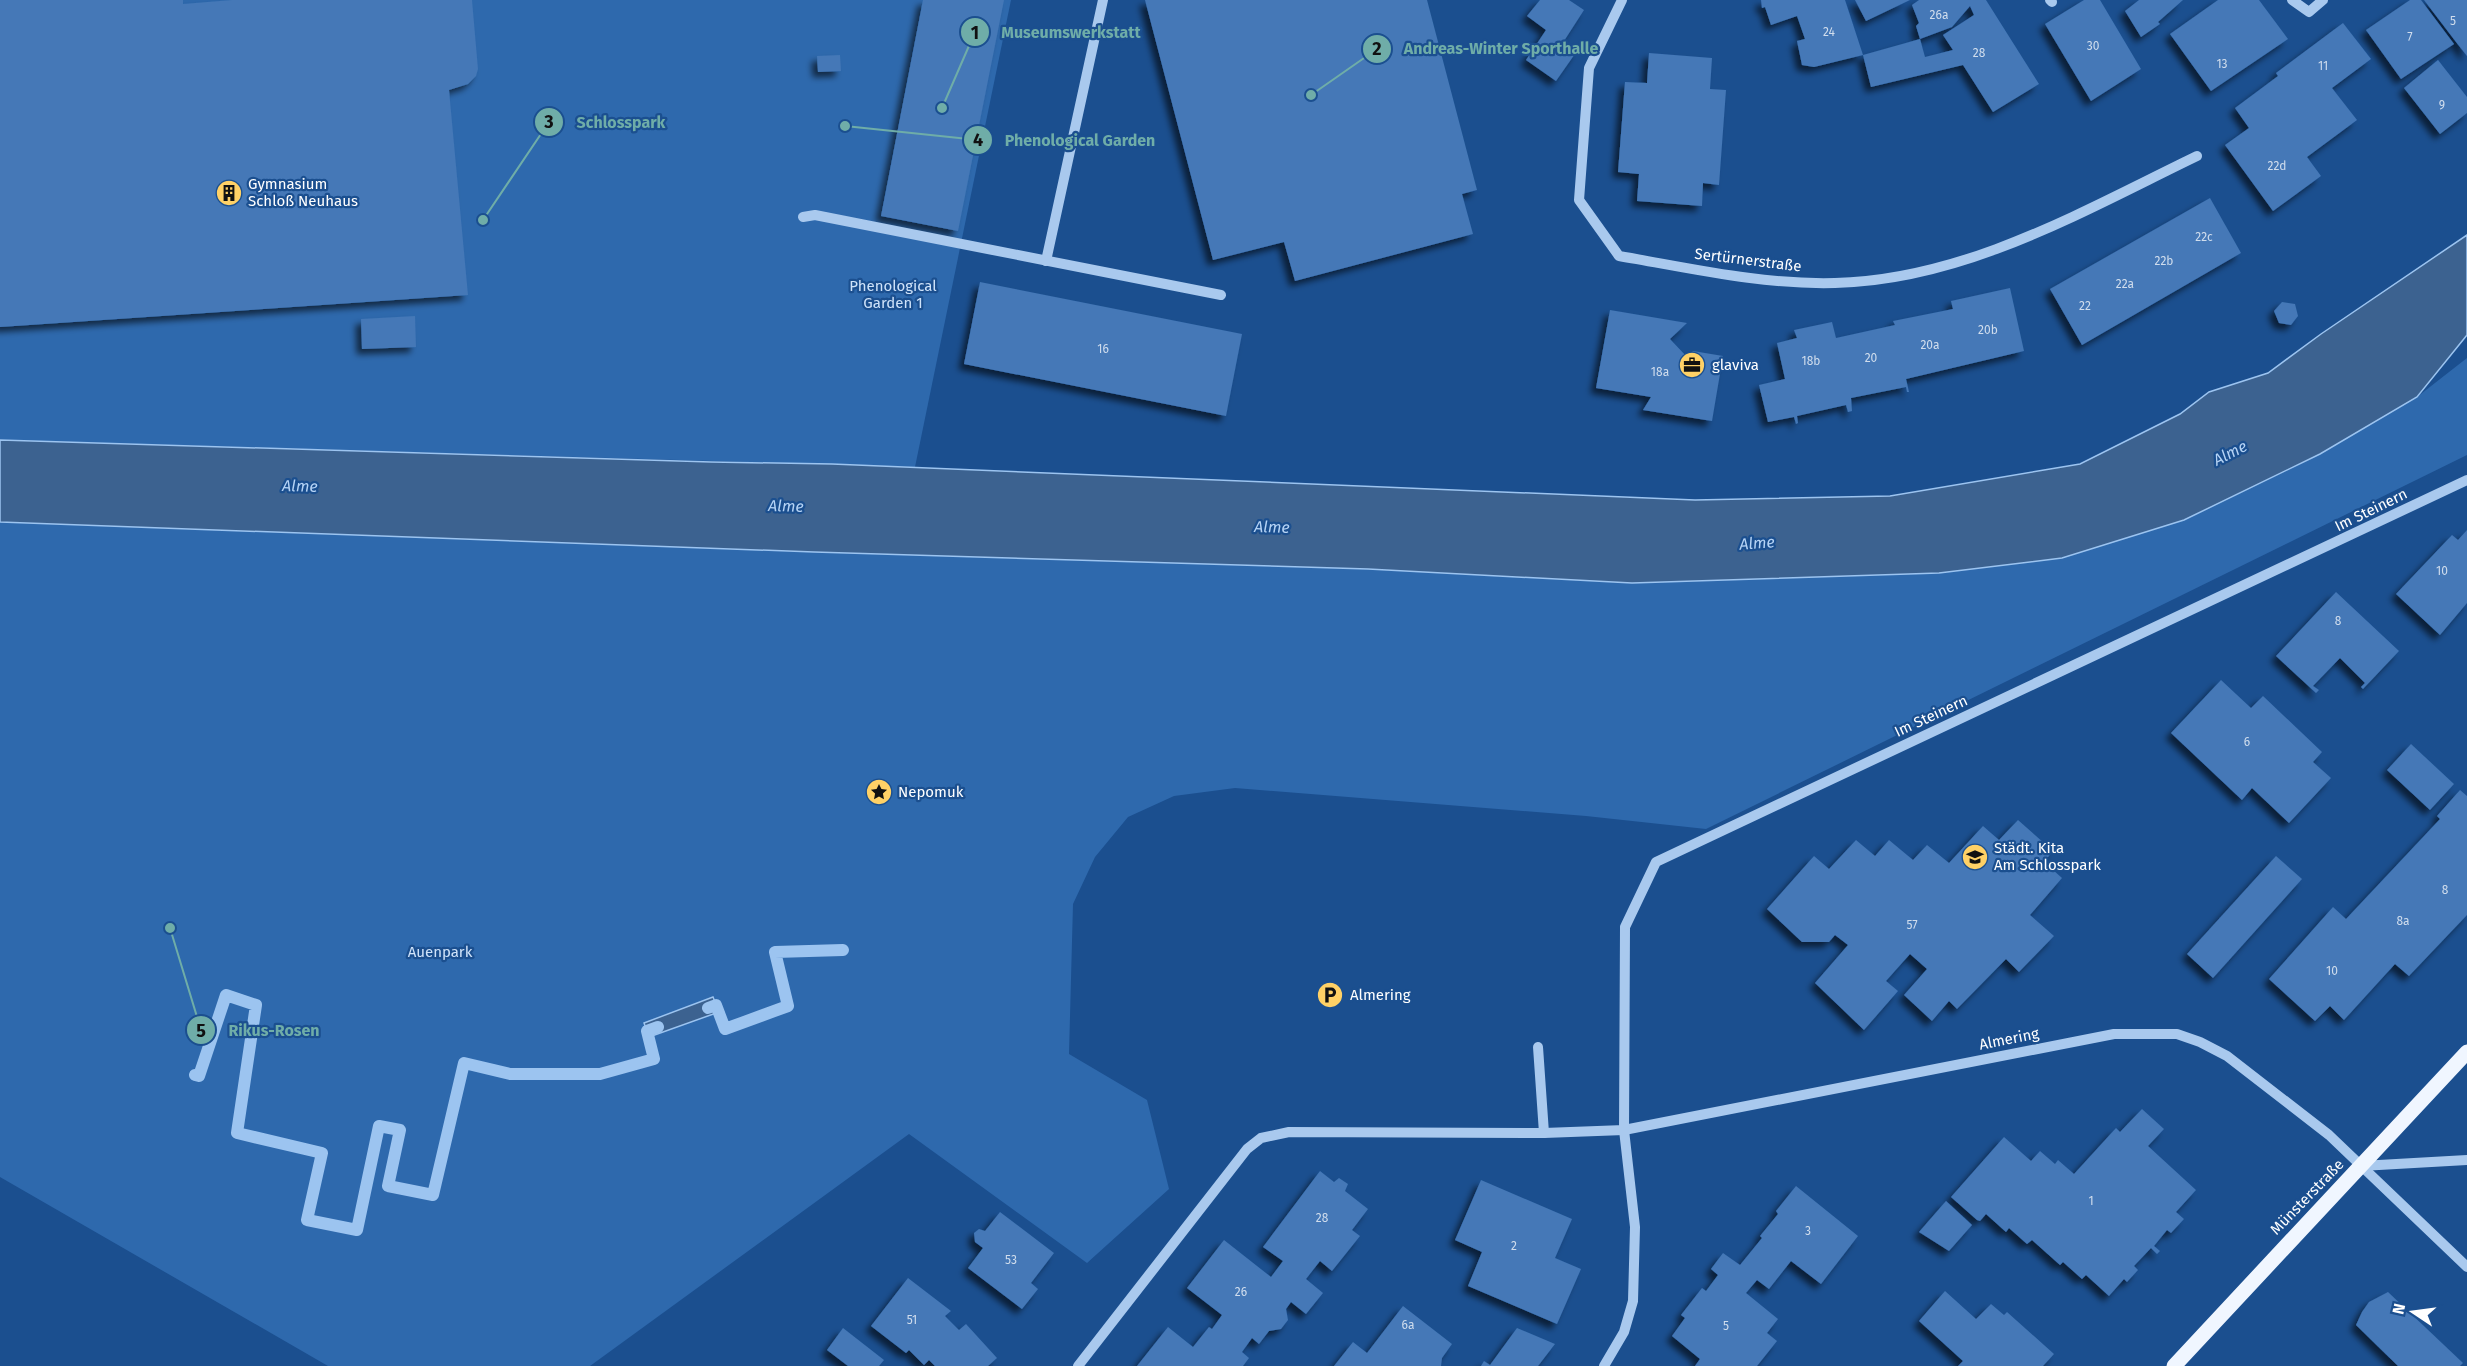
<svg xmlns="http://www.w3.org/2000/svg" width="2467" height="1366" font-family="'Fira Sans',sans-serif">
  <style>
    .green { fill: #2e69ad }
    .water { fill: #3c6290; stroke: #9cc4f0; stroke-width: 1.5 }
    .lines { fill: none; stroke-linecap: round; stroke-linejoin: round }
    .stream { stroke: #9cc4f0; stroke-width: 12 }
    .building { fill: #4478b7; fill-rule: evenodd; filter: url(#shadow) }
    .minor { stroke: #a9c9ee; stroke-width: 10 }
    .major { stroke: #f0f6ff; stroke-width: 15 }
    .labels { text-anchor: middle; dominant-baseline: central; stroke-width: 4.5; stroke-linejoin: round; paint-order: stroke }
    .number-label { font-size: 12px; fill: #d0dded }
    .poi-label { font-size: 15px; fill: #fff; stroke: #1b4f8f; text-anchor: start }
    .street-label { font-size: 15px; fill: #fff; stroke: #1b4f8f }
    .park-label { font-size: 15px; fill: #cfe3fa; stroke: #1b4f8f }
    .water-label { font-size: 16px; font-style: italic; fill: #b5d3f5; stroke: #1b4f8f }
    .leader { fill: none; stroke: #6fada8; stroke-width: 2 }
    .callout-dot { fill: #6fada8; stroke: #1b4f8f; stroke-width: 2 }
    .mark-label { font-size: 18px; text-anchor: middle; font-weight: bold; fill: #111 }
    .callout-label { font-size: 16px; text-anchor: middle; font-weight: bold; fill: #6fada8; stroke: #1b4f8f; stroke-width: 4.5; stroke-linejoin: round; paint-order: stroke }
  </style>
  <defs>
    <filter id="shadow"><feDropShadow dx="-5.5" dy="5.5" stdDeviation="3" flood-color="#0009"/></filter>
  </defs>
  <rect width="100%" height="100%" fill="#1b4f8f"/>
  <g class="green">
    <path d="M0 0H1011L915 467 0 440Z"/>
    <path d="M2467 358V455L1706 829 1586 816 1235 788 1174 796 1128 817 1095 857 1073 904 1069 1054 1147 1100 1169 1189 1087 1263 909 1134 590 1366H328L0 1177V522L814 552 1368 569 1632 583 1939 573 2417 397Z"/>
  </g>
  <g class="water">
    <path d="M2467 235V335L2417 397 2320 454 2184 520 2062 558 1939 573 1632 583 1368 569 814 552 0 522V440L711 462 832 464 1695 500 1890 496 2080 464 2180 414 2209 392 2268 373 2321 334Z"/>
    <path d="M713 997 719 1012 649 1037 644 1023Z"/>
  </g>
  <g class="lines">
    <g class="stream">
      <path d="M708 1008 716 1005 725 1029 788 1006 775 952 843 950"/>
      <path d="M195 1075 199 1076 226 995 256 1005 237 1133 322 1153 307 1220 357 1230 379 1126 400 1130 388 1186 433 1195 464 1063 510 1074H600L654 1059 647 1031 658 1027"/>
    </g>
  </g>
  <g class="building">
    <path d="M0 0H183V4L232 0H472L478 69 476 76 468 84 449 90 468 295 0 327Z"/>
    <path d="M923 0H1004L958 231 881 216Z"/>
    <path d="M1145 0H1427L1477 190 1462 194 1473 234 1295 281 1284 242 1213 260Z"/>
    <path d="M1540 0H1569L1584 10 1564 41 1577 51 1556 81 1526 60 1546 30 1527 16Z"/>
    <path d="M1761 0H1845L1863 55 1920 39 1916 26 1919 23 1912 5 1919 0H1986L2039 84 1993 112 1963 65 1871 87 1863 55 1814 67 1802 65 1797 41 1805 39 1797 16 1771 25 1765 7 1762 8ZM1970 6 1974 15 1943 35 1953 50 1925 57 1920 39 1952 27Z"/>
    <path d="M1855 0H1910L1866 21Z"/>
    <path d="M2084 0H2100L2141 69 2091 101 2045 24Z"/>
    <path d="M2139 0H2183L2158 22 2160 24 2141 37 2125 11Z"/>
    <path d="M2218 0H2259L2288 39 2211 91 2170 34Z"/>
    <path d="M2410 0H2421L2454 44 2401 79 2366 30Z"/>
    <path d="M2424 0H2467V56L2456 42Z"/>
    <path d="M2343 23 2371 59 2332 88 2357 120 2307 157 2321 176 2273 211 2225 145 2249 128 2235 108 2278 76 2276 73Z"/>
    <path d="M1649 53 1712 58 1710 89 1726 90 1719 185 1703 183 1702 206 1637 201 1639 174 1618 172 1625 82 1647 83Z"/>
    <path d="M840 55 841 71 818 72 817 56Z"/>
    <path d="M2438 60 2467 97V113L2440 134 2404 88Z"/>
    <path d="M2210 198 2241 253 2082 345 2050 289Z"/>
    <path d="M980 282 1242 334 1226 416 964 364Z"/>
    <path d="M2010 288 2024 351 1906 379 1909 392H1907L1906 387 1851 398 1852 411 1848 412 1846 405 1797 416 1798 423 1796 424 1794 417 1768 422 1759 385 1785 379 1777 343 1797 338 1794 330 1832 322 1836 338 1895 325 1893 321 1953 309 1951 301Z"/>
    <path d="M2282 302 2295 304 2298 316 2291 325 2279 323 2274 311Z"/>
    <path d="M1610 310 1687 323 1670 339 1687 357 1693 351 1723 356 1712 421 1643 410 1651 397 1596 388Z"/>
    <path d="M415 316 416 347 362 349 361 319Z"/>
    <path d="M2467 530V603L2440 635 2396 594 2452 535 2458 540Z"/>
    <path d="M2336 592 2399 651 2363 689 2361 687 2365 683 2340 658 2313 686 2319 690 2316 693 2276 656Z"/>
    <path d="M2221 680 2251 708 2263 696 2322 752 2313 762 2331 778 2289 823 2252 788 2242 800 2171 733Z"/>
    <path d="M2411 744 2454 784 2430 810 2387 770Z"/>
    <path d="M2460 790 2467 796V915L2409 976 2395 964 2344 1020 2330 1006 2315 1021 2269 979 2333 907 2346 919 2440 819 2437 816Z"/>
    <path d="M2018 820 2053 851 2044 862 2062 878 2030 915 2054 936 2019 972 2006 959 1957 1009 1949 1001 1932 1021 1904 995 1927 969 1910 954 1886 981 1898 991 1864 1030 1815 983 1848 945 1835 935 1829 942H1802L1767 909 1814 856 1829 869 1856 840 1875 856 1889 840 1913 860 1927 845 1949 863 1983 826 1999 840Z"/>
    <path d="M2276 856 2302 879 2213 978 2187 954Z"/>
    <path d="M2142 1109 2164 1129 2148 1146 2196 1190 2176 1212 2184 1219 2171 1233 2167 1230 2154 1246 2160 1251 2157 1254 2151 1248 2134 1266 2138 1270 2127 1282 2124 1279 2109 1296 2086 1275 2082 1279 2063 1262 2060 1265 2032 1240 2027 1244 2009 1228 2006 1232 1986 1214 1980 1221 1977 1220 1951 1197 2004 1137 2031 1161 2040 1151 2055 1164 2058 1160 2074 1174 2116 1128 2120 1132Z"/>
    <path d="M1320 1171 1334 1182 1339 1178 1348 1184 1345 1191 1368 1209 1352 1230 1360 1236 1332 1271 1320 1261 1306 1279 1323 1293 1306 1314 1291 1302 1286 1309 1288 1320 1281 1329 1269 1331 1259 1344 1252 1338 1242 1352 1249 1358 1243 1366H1137L1168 1327 1193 1347 1209 1327 1212 1329 1222 1315 1187 1288 1224 1240 1271 1277 1283 1261 1263 1247Z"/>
    <path d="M1481 1180 1572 1219 1555 1258 1581 1269 1557 1324 1468 1286 1482 1252 1455 1240Z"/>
    <path d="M1796 1186 1858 1236 1821 1284 1791 1261 1769 1289 1757 1280 1746 1293 1778 1319 1767 1333 1777 1341 1757 1366H1695L1700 1359 1672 1336 1685 1318 1681 1315 1702 1288 1706 1291 1718 1275 1711 1269 1723 1253 1740 1265 1762 1238 1760 1236 1778 1214 1776 1211Z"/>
    <path d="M1946 1201 1972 1225 1949 1251 1919 1232Z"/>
    <path d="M1000 1212 1054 1253 1031 1283 1038 1289 1022 1309 968 1268 983 1248 975 1242 974 1233 979 1229 985 1231Z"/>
    <path d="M908 1278 951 1311 945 1316 959 1330 966 1324 997 1358 988 1366H935L929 1360 924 1365 909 1350 906 1353 871 1326Z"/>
    <path d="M1945 1291 1976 1319 1991 1304 2004 1315 2007 1312 2054 1354 2043 1366H1958L1963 1361 1919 1321Z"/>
    <path d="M2388 1292 2463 1363 2460 1366H2398L2356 1325 2362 1312 2369 1302Z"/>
    <path d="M1403 1306 1452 1344 1442 1358 1441 1366H1334L1353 1342 1367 1353Z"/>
    <path d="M843 1328 884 1360 879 1366H848L827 1350Z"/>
    <path d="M1517 1328 1555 1344 1538 1366H1481L1484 1361 1490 1365Z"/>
  </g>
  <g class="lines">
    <g class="minor">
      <path d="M1622 0 1589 68 1579 200 1619 256C1690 268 1762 285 1835 283 1965 280 2083 211 2197 156"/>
      <path d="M2050 0 2052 2"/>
      <path d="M2292 0 2309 12 2323 0"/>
      <path d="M803 217 815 215 1221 295"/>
      <path d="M1046 261 1103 0"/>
      <path d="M1538 1047 1544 1133"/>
      <path d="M2361 1166 2467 1160"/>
      <path d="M1078 1366 1247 1149 1261 1138 1289 1132 1544 1133 1624 1130 2114 1034H2177L2200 1042 2227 1056 2329 1135 2467 1267"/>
      <path d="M1604 1366 1624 1332 1633 1301 1635 1227 1624 1130 1625 927 1656 862 2467 480"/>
    </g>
    <path class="major" d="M2174 1366 2467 1052"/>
  </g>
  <defs>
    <g id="building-disc" transform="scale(1.35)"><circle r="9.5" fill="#ffd166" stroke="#1b4f8f"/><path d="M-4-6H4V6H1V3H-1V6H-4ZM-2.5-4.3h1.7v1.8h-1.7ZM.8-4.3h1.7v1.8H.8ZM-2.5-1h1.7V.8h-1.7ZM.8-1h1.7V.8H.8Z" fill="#111"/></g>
    <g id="office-disc" transform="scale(1.35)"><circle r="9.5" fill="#ffd166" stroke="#1b4f8f"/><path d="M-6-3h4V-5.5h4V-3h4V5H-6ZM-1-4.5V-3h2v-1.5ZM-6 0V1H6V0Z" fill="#111"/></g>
    <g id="sight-disc" transform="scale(1.35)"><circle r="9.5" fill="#ffd166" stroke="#1b4f8f"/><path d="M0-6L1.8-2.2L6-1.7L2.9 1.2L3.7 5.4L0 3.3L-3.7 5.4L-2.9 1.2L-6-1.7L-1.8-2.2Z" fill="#111"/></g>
    <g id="school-disc" transform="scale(1.35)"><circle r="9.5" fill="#ffd166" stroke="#1b4f8f"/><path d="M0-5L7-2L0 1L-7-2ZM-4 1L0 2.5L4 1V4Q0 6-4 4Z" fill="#111"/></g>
    <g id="parking-disc" transform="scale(1.35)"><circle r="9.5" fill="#ffd166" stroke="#1b4f8f"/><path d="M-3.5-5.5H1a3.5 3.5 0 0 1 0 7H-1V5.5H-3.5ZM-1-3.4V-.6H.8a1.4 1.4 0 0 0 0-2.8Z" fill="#111"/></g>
  </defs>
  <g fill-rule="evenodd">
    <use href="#building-disc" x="229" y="193"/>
    <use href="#office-disc" x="1692" y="365"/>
    <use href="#sight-disc" x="879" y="792"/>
    <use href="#school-disc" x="1975" y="857"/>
    <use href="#parking-disc" x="1330" y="995"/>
  </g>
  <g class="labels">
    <g class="number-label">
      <text x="1939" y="15">26a</text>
      <text x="2453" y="21">5</text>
      <text x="1829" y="32">24</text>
      <text x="2410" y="37">7</text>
      <text x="2093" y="46">30</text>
      <text x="1979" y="53">28</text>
      <text x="2222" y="64">13</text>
      <text x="2323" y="66">11</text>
      <text x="2442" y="105">9</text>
      <text x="2277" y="166">22d</text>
      <text x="2204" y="237">22c</text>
      <text x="2164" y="261">22b</text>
      <text x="2125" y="284">22a</text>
      <text x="2085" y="306">22</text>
      <text x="1988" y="330">20b</text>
      <text x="1930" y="345">20a</text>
      <text x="1103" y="349">16</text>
      <text x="1871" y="358">20</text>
      <text x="1811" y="361">18b</text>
      <text x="1660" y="372">18a</text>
      <text x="2442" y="571">10</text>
      <text x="2338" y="621">8</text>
      <text x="2247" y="742">6</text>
      <text x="2445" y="890">8</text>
      <text x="2403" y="921">8a</text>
      <text x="1912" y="925">57</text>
      <text x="2332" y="971">10</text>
      <text x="2091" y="1201">1</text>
      <text x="1322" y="1218">28</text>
      <text x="1808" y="1231">3</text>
      <text x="1514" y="1246">2</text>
      <text x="1011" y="1260">53</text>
      <text x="1241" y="1292">26</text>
      <text x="912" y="1320">51</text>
      <text x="1408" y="1325">6a</text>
      <text x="1726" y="1326">5</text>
    </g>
    <g class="poi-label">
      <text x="248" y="184">Gymnasium<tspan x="248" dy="17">Schloß Neuhaus</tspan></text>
      <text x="1712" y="365">glaviva</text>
      <text x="898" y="792">Nepomuk</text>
      <text x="1994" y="848">Städt. Kita<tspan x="1994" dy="17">Am Schlosspark</tspan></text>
      <text x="1350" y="995">Almering</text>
    </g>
    <g class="street-label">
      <text transform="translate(1748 260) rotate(7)">Sertürnerstraße</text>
      <text transform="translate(2371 510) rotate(-26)">Im Steinern</text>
      <text transform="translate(1931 716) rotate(-25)">Im Steinern</text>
      <text transform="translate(2009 1039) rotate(-11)">Almering</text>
      <text transform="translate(2307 1197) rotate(-46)">Münsterstraße</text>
    </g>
    <g class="park-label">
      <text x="893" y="286">Phenological<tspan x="893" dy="17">Garden 1</tspan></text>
      <text x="440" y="952">Auenpark</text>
    </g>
    <g class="water-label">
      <text transform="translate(2230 453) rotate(-27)">Alme</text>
      <text transform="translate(300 486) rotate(2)">Alme</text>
      <text transform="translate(786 506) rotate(2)">Alme</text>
      <text transform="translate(1272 527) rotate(2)">Alme</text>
      <text transform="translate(1757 543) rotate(-4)">Alme</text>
    </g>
  </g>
  <path class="leader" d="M942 108L975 32M1311 95L1377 49M483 220L549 122M845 126L978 140M170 928L201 1030"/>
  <g class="callout-dot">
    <circle cx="942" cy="108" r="6"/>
    <circle cx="1311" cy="95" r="6"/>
    <circle cx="483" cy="220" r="6"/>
    <circle cx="845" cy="126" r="6"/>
    <circle cx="170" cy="928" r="6"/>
    <circle cx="975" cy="32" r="15"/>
    <circle cx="1377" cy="49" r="15"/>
    <circle cx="549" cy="122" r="15"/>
    <circle cx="978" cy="140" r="15"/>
    <circle cx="201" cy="1030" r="15"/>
  </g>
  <g class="mark-label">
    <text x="975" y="39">1</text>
    <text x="1377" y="55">2</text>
    <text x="549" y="128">3</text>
    <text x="978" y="146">4</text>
    <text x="201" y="1037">5</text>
  </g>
  <g class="callout-label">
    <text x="1071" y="38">Museumswerkstatt</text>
    <text x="1501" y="54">Andreas-Winter Sporthalle</text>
    <text x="621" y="128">Schlosspark</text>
    <text x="1080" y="146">Phenological Garden</text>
    <text x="274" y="1036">Rikus-Rosen</text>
  </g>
  <g transform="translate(2413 1312) rotate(283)" stroke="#1b4f8f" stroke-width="4.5" paint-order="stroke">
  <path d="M0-4.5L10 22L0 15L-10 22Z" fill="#ffffff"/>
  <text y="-9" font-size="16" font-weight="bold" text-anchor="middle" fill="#ffffff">N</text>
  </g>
</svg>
